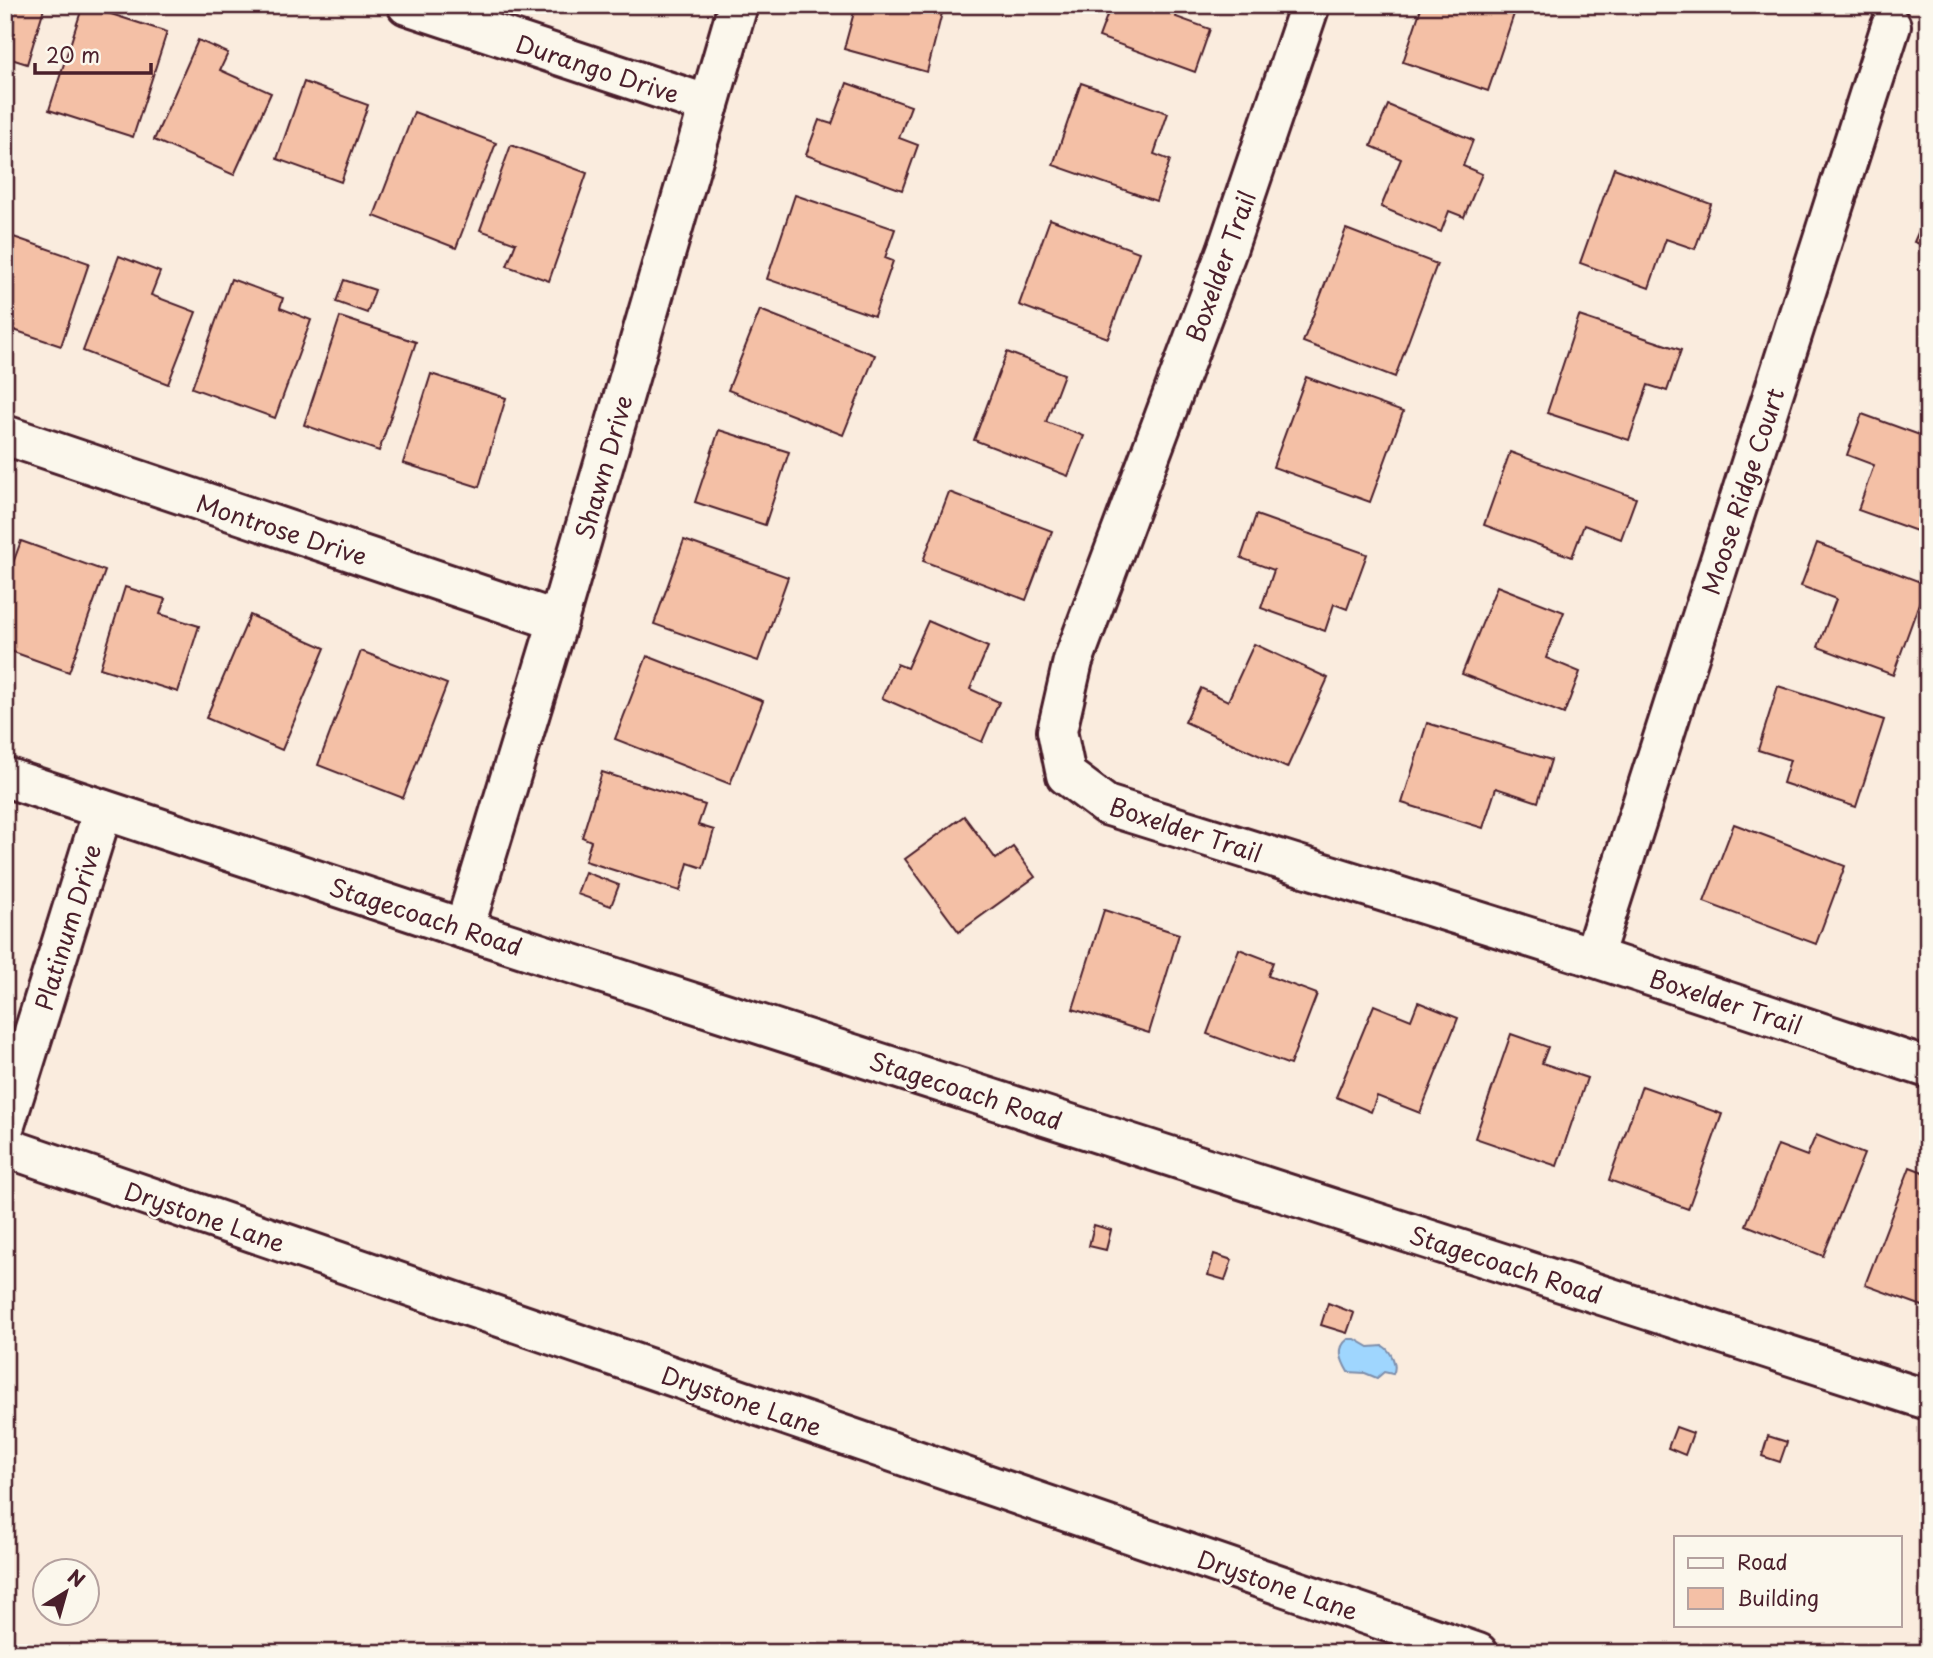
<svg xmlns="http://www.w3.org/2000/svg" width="1933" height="1658" font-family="'Playpen Sans',sans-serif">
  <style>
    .water { fill: #9fd6fe; stroke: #7d8daa; stroke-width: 2 }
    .building { fill: #f4c0a6; stroke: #4a1f2b; stroke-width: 2 }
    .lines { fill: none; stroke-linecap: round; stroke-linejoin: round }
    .minor-casing { stroke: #4a1f2b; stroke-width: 44 }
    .major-casing { stroke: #4a1f2b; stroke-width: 44 }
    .minor { stroke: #fbf7ec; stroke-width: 38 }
    .major { stroke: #fbf7ec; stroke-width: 38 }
    .labels { text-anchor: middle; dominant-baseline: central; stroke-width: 5; stroke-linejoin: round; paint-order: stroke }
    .street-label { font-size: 24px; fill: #4a1f2b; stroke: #fbf7ec }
  </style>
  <rect width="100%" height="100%" fill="#faecde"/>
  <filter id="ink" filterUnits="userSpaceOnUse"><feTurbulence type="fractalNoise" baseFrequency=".0143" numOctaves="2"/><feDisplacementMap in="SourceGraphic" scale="14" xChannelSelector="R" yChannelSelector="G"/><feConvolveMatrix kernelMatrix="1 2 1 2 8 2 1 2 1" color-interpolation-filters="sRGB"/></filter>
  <g filter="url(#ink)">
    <path class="water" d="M1348 1339H1355L1369 1347 1383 1346C1391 1351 1398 1365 1393 1374L1384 1372 1377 1378 1365 1373 1348 1372C1341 1360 1336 1348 1348 1339Z"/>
    <g class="building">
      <path d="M5 5H45L27 64 5 57Z"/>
      <path d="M83 5 167 32 133 137 49 110Z"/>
      <path d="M856 5H944L927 72 844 49Z"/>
      <path d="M1111 5H1180L1176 17 1210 29 1195 72 1099 37Z"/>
      <path d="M1422 5H1509L1516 8 1488 91 1403 62Z"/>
      <path d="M198 40 228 53 220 70 271 93 234 175 154 140Z"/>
      <path d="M304 82 368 105 341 182 277 159Z"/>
      <path d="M847 83 911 106 899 138 918 145 902 190 806 155 819 120 832 124Z"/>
      <path d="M1081 83 1168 113 1154 154 1170 160 1156 201 1053 165Z"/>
      <path d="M1388 105 1473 140 1463 166 1482 174 1464 217 1449 211 1441 232 1381 207 1401 159 1371 146Z"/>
      <path d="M414 112 496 143 456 248 374 216Z"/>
      <path d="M511 145 587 173 549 281 507 266 516 243 480 230Z"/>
      <path d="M1614 168 1711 204 1695 249 1666 239 1649 288 1580 263Z"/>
      <path d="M795 195 895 229 885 258 893 261 874 316 767 279Z"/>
      <path d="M1928 210V247L1914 242Z"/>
      <path d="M1050 219 1139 252 1108 338 1019 305Z"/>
      <path d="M1346 229 1437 264 1395 377 1303 342Z"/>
      <path d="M5 234 89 263 61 346 5 327Z"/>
      <path d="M119 256 160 272 151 295 196 312 168 384 83 351Z"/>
      <path d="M231 279 283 298 280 308 311 320 275 418 192 388Z"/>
      <path d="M344 280 375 290 367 313 336 302Z"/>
      <path d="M760 310 875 355 843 435 728 390Z"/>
      <path d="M1579 316 1681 350 1667 391 1648 385 1629 440 1547 413Z"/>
      <path d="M340 317 416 342 379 451 304 425Z"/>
      <path d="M1007 352 1064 374 1046 422 1084 436 1068 476 974 440Z"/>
      <path d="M431 374 506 398 479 487 403 463Z"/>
      <path d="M1306 377 1403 412 1370 502 1273 467Z"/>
      <path d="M1862 414 1928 438V535L1858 510 1874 465 1847 455Z"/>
      <path d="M719 430 789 452 765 525 695 502Z"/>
      <path d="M1510 452 1636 498 1621 539 1584 525 1572 557 1484 525Z"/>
      <path d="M949 492 1052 531 1026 600 923 561Z"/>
      <path d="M1256 515 1367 554 1347 609 1334 604 1325 631 1261 608 1274 570 1241 558Z"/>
      <path d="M684 540 788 577 758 661 654 624Z"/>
      <path d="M21 541 105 571 69 672 5 649V585Z"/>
      <path d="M1817 543 1926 584 1893 675 1818 647 1836 599 1801 586Z"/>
      <path d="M1497 586 1564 612 1546 658 1580 672 1564 714 1462 674Z"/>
      <path d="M125 587 165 599 160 614 199 626 178 692 100 668Z"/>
      <path d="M250 615 325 648 282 750 206 718Z"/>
      <path d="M928 621 988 647 970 689 999 702 982 742 882 698 897 664 907 668Z"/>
      <path d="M1254 644 1328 678 1287 768 1185 722 1201 688 1228 701Z"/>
      <path d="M361 651 447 684 403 798 318 765Z"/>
      <path d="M647 656 763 701 730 784 615 739Z"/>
      <path d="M1778 686 1884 720 1856 807 1783 783 1790 760 1758 750Z"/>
      <path d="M1427 723 1551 760 1538 802 1496 788 1483 828 1402 803Z"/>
      <path d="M602 772 705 805 698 825 714 830 703 868 688 863 680 891 585 861 591 841 582 837Z"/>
      <path d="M964 816 996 859 1013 847 1035 877 959 932 905 859Z"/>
      <path d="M1734 824 1845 866 1816 944 1704 902Z"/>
      <path d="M585 872 619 885 611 906 577 894Z"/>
      <path d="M1104 910 1179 934 1149 1033 1073 1009Z"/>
      <path d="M1239 949 1273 962 1268 976 1317 994 1290 1065 1207 1034Z"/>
      <path d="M1418 1002 1458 1018 1420 1113 1377 1096 1371 1112 1336 1097 1374 1005 1411 1020Z"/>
      <path d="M1511 1034 1548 1047 1542 1063 1587 1078 1557 1166 1475 1138Z"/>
      <path d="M1642 1086 1722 1114 1688 1209 1609 1180Z"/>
      <path d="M1816 1135 1864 1154 1823 1256 1746 1225 1778 1145 1807 1156Z"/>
      <path d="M1910 1167 1928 1174V1308L1865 1285Z"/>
      <path d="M1094 1225 1111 1230 1106 1250 1089 1246Z"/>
      <path d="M1214 1254 1232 1260 1225 1280 1208 1275Z"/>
      <path d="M1328 1303 1354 1313 1347 1333 1321 1325Z"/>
      <path d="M1676 1427 1693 1433 1685 1455 1668 1448Z"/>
      <path d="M1768 1436 1787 1442 1780 1462 1762 1456Z"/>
    </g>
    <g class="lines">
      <g class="minor-casing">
        <g id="minor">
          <path d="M407 5 709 105"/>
          <path d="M1310 5 1227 250 1073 661 1057 731 1066 775 1106 805 1593 957 1928 1068"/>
          <path d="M5 435 558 621"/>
          <path d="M464 929 558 621 738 5"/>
          <path d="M1593 957 1891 26"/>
          <path d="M5 1125 103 810"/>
          <path d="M5 1147 1478 1653"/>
        </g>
      </g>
      <g class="major-casing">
        <path id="major" d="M5 777 464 929 1928 1400"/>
      </g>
      <use href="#minor" class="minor"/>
      <use href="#major" class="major"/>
    </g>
  </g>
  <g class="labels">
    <g class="street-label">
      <text transform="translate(598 68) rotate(18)">Durango Drive</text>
      <text transform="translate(1220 266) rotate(-70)">Boxelder Trail</text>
      <text transform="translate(603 467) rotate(-74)">Shawn Drive</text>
      <text transform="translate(1742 491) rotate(-72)">Moose Ridge Court</text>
      <text transform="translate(282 529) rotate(18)">Montrose Drive</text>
      <text transform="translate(1186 829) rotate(18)">Boxelder Trail</text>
      <text transform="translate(426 916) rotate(18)">Stagecoach Road</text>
      <text transform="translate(67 927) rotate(-73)">Platinum Drive</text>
      <text transform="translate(1726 1001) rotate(18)">Boxelder Trail</text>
      <text transform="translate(966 1090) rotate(18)">Stagecoach Road</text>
      <text transform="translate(205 1216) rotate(19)">Drystone Lane</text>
      <text transform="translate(1506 1264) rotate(18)">Stagecoach Road</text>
      <text transform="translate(742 1400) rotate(19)">Drystone Lane</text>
      <text transform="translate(1278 1584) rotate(19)">Drystone Lane</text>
    </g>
  </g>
  <rect width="1933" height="1658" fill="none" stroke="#fbf7ec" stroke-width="28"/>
  <rect x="14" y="14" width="1905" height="1630" fill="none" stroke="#4a1f2b" stroke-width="2.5" filter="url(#ink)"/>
  <rect x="1674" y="1536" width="228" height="91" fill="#fbf7ec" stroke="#b4a19f" stroke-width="2"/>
  <rect x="1688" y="1558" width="35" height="10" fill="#fbf7ec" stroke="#b4a19f" stroke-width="2"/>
  <text x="1737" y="1570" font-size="21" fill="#4a1f2b">Road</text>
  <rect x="1688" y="1588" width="35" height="21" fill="#f4c0a6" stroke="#b4a19f" stroke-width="2"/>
  <text x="1737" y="1606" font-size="21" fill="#4a1f2b">Building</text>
  <g transform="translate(66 1592) rotate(37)"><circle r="33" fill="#fbf7ec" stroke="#b4a19f" stroke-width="2"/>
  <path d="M0-5L12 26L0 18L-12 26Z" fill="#4a1f2b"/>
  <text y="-10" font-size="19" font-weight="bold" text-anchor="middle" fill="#4a1f2b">N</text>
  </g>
  <path d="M35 63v10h116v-10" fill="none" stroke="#4a1f2b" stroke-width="3.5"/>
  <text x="46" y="63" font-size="21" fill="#4a1f2b" stroke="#fbf7ec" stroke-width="5" paint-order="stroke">20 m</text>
</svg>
